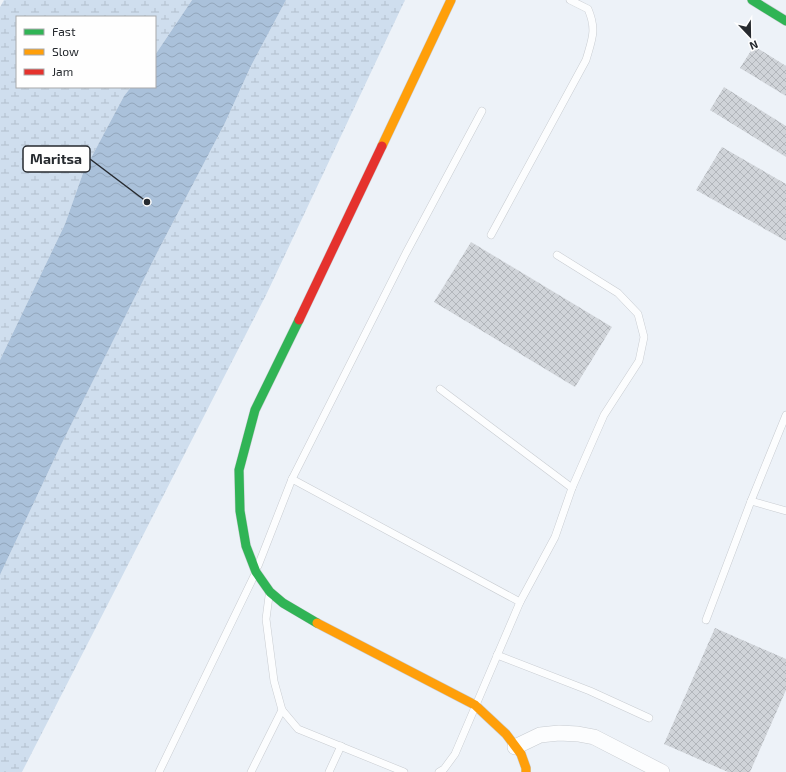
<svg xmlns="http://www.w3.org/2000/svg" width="786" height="772" font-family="'Exo 2',sans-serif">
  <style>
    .wetland { fill: url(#wetland-marsh) }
    .water { fill: url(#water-waves) }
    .building { fill: url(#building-cross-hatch) }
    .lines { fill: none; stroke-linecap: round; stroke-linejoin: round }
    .lane-casing { stroke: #c8ccd1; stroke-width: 8 }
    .street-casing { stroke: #c8ccd1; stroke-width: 16 }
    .fast-casing { stroke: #c8ccd1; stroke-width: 10 }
    .slow-casing { stroke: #c8ccd1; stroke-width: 10 }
    .jam-casing { stroke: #c8ccd1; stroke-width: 10 }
    .lane { stroke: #fcfdfe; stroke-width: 7 }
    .street { stroke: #fcfdfe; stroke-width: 15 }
    .fast { stroke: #30b455; stroke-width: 9 }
    .slow { stroke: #ff9f0a; stroke-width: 9 }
    .jam { stroke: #e5322d; stroke-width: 9 }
    .leader { fill: none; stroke: #262a2f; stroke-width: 1.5 }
    .callout-dot { fill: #262a2f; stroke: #fefefe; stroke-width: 1.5 }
    .callout { fill: #fefefe; stroke: #262a2f; stroke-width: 1.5 }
    .callout-label { font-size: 14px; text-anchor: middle; font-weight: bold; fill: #262a2f }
  </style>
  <defs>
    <pattern id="wetland-marsh" width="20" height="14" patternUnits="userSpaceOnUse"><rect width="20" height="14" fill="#cfdeee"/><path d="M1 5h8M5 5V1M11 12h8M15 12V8" fill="none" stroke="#b2bfcc"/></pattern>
    <pattern id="water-waves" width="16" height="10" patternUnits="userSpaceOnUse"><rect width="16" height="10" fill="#aac1da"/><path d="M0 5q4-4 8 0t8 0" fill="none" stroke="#92a6bb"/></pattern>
    <pattern id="building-cross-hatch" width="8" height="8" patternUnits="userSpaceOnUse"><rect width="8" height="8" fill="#d0d4d9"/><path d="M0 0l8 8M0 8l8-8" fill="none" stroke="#b2b6bb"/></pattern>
  </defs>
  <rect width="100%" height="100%" fill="#edf2f8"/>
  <g class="wetland">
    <path d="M4 0H192L155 55V17H17V87H131L124 96 83 173 65 224 0 360V7Z"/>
    <path d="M286 0H405L267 293 22 772H0V575L59 449 159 249 225 123 251 66Z"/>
  </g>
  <path class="water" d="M192 0H286L251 66 225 123 159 249 59 449 0 575V360L65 224 83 173 124 96 131 87H155V55Z"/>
  <g class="building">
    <path d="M754 46 786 66V96L740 68Z"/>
    <path d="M724 87 786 126V157L710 110Z"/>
    <path d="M722 147 786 184V241L696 190Z"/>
    <path d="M471 242 612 327 575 387 434 302Z"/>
    <path d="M715 628 786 659V690L750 772H728L664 744Z"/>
  </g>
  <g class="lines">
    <g class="lane-casing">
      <g id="lane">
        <path d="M491 235 586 60C592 39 597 30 588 9L570 0"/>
        <path d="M440 389 572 488"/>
        <path d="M292 479 520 602"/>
        <path d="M751 501 786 511"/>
        <path d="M258 566 292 479 406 253 482 111"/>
        <path d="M269 596 266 619 274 681 282 710 298 729 404 772"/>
        <path d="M706 620 751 501 786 415"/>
        <path d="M497 655 590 691 649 718"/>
        <path d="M159 772 254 576"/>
        <path d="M251 772 282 710"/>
        <path d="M329 772 341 746"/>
        <path d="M439 772 444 769 455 754 520 602 555 537 572 488 604 415 639 361 644 337 638 314 618 293 557 255"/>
      </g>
    </g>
    <g class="street-casing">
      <path id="street" d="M515 747 540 735 559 733 578 734 594 737 662 772"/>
    </g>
    <g class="fast-casing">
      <g id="fast">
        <path d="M752 0 786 21"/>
        <path d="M299 320 255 410 239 470 240 511 246 546 256 572 270 592 283 603 317 623"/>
      </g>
    </g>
    <g class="slow-casing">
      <g id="slow">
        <path d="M382 146 451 0"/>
        <path d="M317 623 475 705 506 734 521 754 526 768V772"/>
      </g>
    </g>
    <g class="jam-casing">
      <path id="jam" d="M299 320 382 146"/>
    </g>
    <use href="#lane" class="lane"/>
    <use href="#street" class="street"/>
    <use href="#fast" class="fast"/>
    <use href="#slow" class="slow"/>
    <use href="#jam" class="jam"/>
  </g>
  <path class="leader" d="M147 202L90 159"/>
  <circle class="callout-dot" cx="147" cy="202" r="4"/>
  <rect class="callout" x="23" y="146" width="67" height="26" rx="4"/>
  <g class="callout-label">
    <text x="56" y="164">Maritsa</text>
  </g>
  <rect x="16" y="16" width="140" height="72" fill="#fefefe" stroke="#a8a9ab"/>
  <rect x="24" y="29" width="20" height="6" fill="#30b455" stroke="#a8a9ab"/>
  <text x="52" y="36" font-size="12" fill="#262a2f">Fast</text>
  <rect x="24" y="49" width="20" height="6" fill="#ff9f0a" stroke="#a8a9ab"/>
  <text x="52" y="56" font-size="12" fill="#262a2f">Slow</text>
  <rect x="24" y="69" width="20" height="6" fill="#e5322d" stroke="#a8a9ab"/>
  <text x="52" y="76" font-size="12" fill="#262a2f">Jam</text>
  <g transform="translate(750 36) rotate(158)" stroke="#fefefe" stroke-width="3" paint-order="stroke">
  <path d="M0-3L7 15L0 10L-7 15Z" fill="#262a2f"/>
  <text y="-6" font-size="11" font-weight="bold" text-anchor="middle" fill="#262a2f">N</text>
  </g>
</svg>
